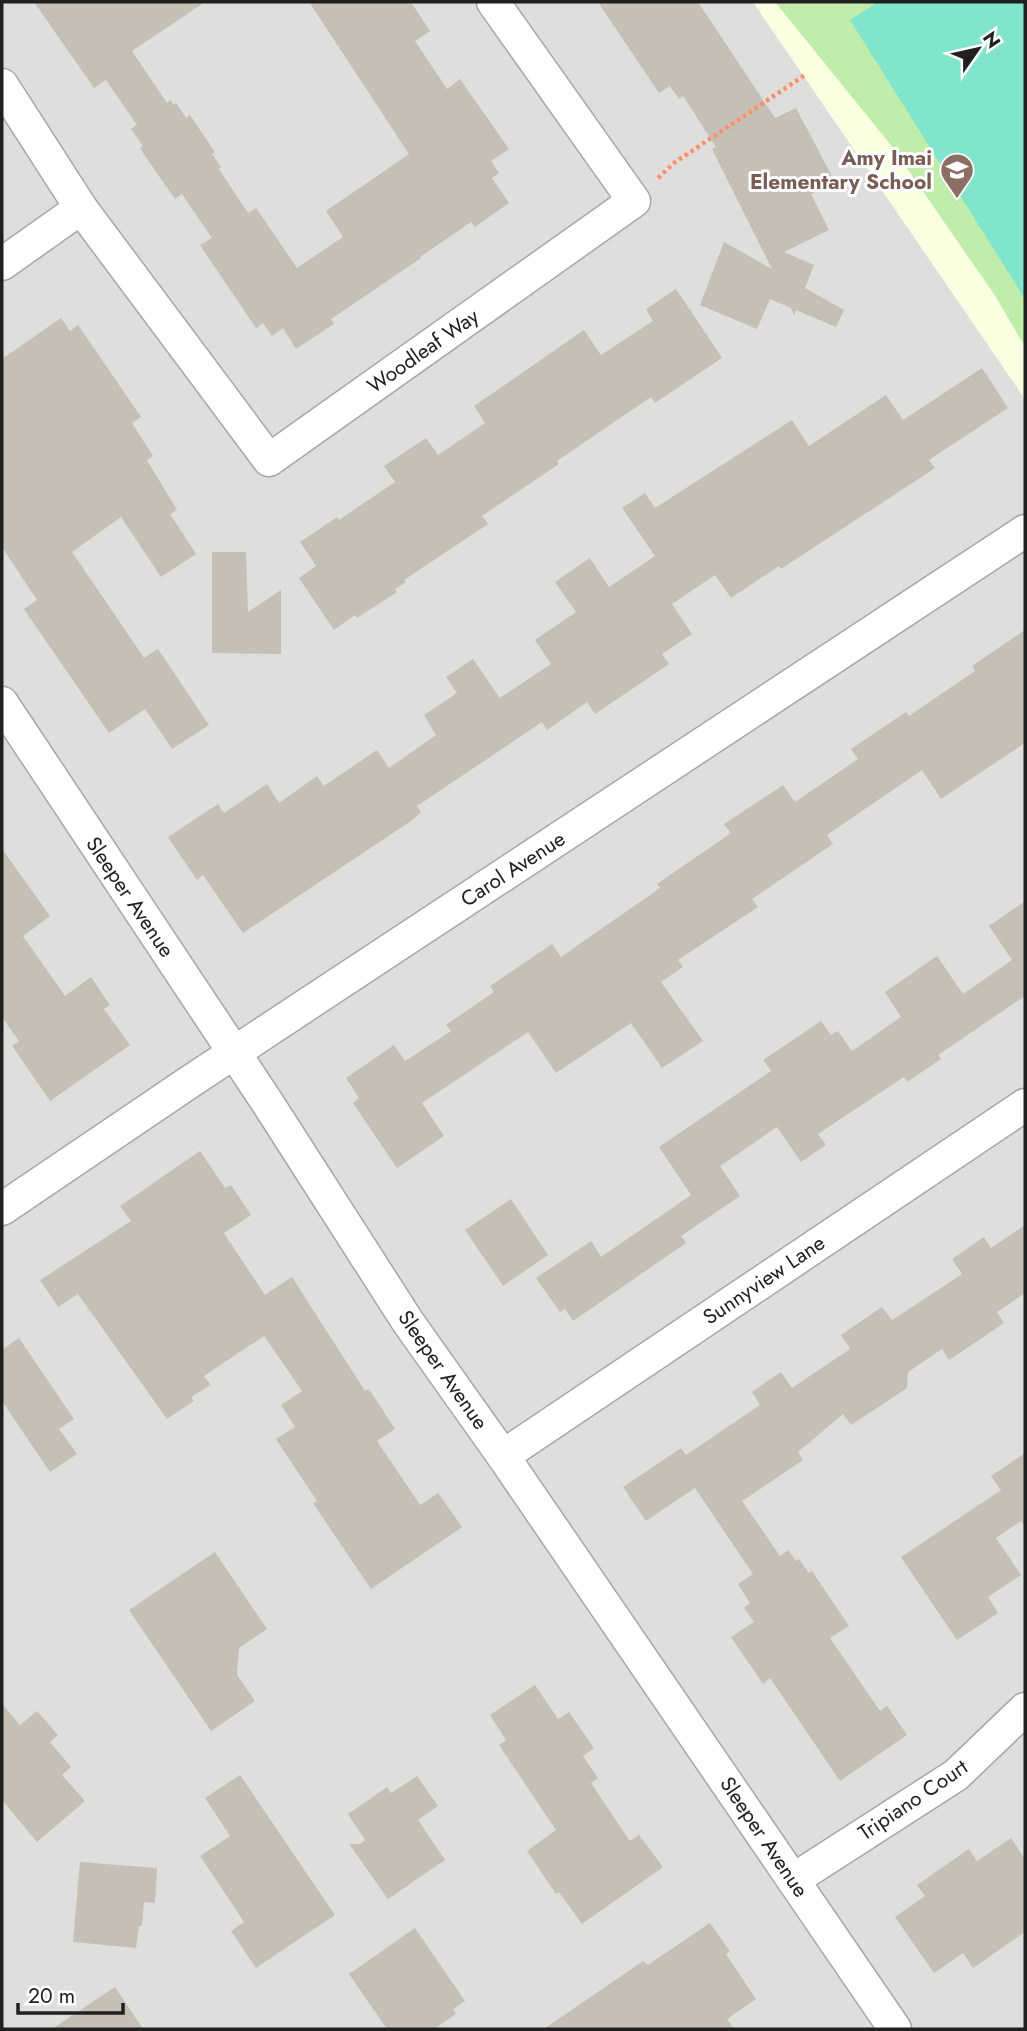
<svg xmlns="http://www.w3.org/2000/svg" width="1027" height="2031" font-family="Jost,sans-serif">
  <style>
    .residential { fill: #dededd }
    .education { fill: #faffe2 }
    .grass { fill: #c1edab }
    .pitch { fill: #81e4cd }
    .building { fill: #c6bfb5 }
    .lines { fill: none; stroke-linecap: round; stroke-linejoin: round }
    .street-casing { stroke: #a7a7a7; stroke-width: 35 }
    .path { stroke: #ff906a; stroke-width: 4.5; stroke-dasharray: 3.5 3.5; stroke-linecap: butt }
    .street { stroke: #fff; stroke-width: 32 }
    .labels { text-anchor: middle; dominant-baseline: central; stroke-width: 6; stroke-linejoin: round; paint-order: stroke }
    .education-label { font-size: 21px; font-weight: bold; fill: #785e54; stroke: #fff; text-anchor: end }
    .street-label { font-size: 21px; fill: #202020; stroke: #fff }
  </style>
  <rect width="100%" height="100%" fill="#f1efe7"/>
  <path class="residential" d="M2 2H753L1025 399V2029H2Z"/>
  <path class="education" d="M753 2H1025V399Z"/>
  <path class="grass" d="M775 2H1025V347L994 294 890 144Z"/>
  <path class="pitch" d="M878 2H1025V299L850 20Z"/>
  <g class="building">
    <path d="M34 2H205L132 51 167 103 171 100 173 105 176 103 186 118 190 115 215 152 212 154 221 167 219 169 248 213 256 208 297 268 343 237 326 211 409 154 309 2H411L430 31 415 41 447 89 460 79 509 149 491 161 499 173 492 178 509 203 475 227 471 222 420 257 421 258 331 319 334 324 296 349 283 328 272 336 263 323 256 328 200 245 212 238 182 194 175 199 145 156 140 148 143 146 131 129 137 125 106 80 94 88Z"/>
    <path d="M598 2H698L775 118 796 108 835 182 811 194 829 230 784 252 814 265 805 288 844 310 836 327 796 310 794 315 791 308 770 299 757 329 700 305 724 242 772 269 712 149 716 147 683 96 679 99 670 86 659 93Z"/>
    <path d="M676 289 722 358 655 403 651 397 557 461 559 464 482 516 488 524 404 580 406 582 395 589 397 592 357 618 355 615 334 630 299 578 316 566 300 542 337 517 339 520 395 482 384 466 426 438 438 455 485 423 474 406 584 330 601 355 653 321 646 309Z"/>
    <path d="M61 318 70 331 78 325 141 417 132 423 153 456 147 460 177 510 170 514 196 554 161 577 121 517 72 552 144 658 158 649 209 725 172 749 145 709 109 733 24 609 37 600 2 547V359Z"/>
    <path d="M982 368 1008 408 929 460 935 468 781 569 779 566 731 598 715 575 672 604 692 634 662 654 669 664 595 714 587 702 547 730 542 722 417 806 421 812 411 821 243 933 203 875 197 880 168 837 218 804 224 813 267 784 279 803 317 776 324 786 377 750 389 768 436 735 424 715 457 693 446 677 473 659 500 698 551 664 535 640 576 612 555 582 590 558 609 587 655 556 622 508 645 493 655 508 792 420 809 446 886 395 903 420Z"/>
    <path d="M212 552H246L248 612 281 590V654L212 653Z"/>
    <path d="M1025 630V743L941 799 922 770 827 835 833 844 752 899 758 907 678 960 683 967 661 982 703 1041 662 1068 631 1023 556 1073 528 1032 422 1103 444 1136 397 1168 353 1103 359 1098 346 1078 394 1045 405 1061 451 1031 446 1025 494 992 490 986 552 944 561 957 660 888 657 884 731 833 724 824 783 785 795 802 858 759 851 749 906 712 909 716 975 671 972 666Z"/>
    <path d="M2 849 50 916 23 936 65 996 91 977 110 1005 104 1009 130 1045 50 1101 12 1046 19 1041 2 1017Z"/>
    <path d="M1025 901V996L938 1055 941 1059 907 1082 904 1077 818 1134 826 1145 801 1162 777 1127 720 1166 740 1196 681 1236 686 1243 573 1321 565 1309 560 1312 536 1278 591 1241 601 1257 691 1195 659 1147 771 1071 763 1060 821 1021 831 1035 838 1031 852 1051 901 1017 885 992 937 956 963 994 1012 960 989 926Z"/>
    <path d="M200 1151 225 1188 231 1185 251 1215 224 1233 265 1295 292 1277 365 1391 369 1389 395 1429 377 1441 420 1505 438 1493 462 1527 371 1589 313 1503 317 1501 276 1439 295 1427 281 1405 302 1391 264 1336 204 1376 211 1385 191 1397 194 1401 167 1419 78 1294 58 1307 40 1280 131 1221 120 1206Z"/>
    <path d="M511 1199 548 1255 503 1286 465 1230Z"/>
    <path d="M1025 1225V1293L997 1312 1004 1323 949 1360 942 1349 908 1372 907 1388 851 1425 843 1414 798 1452 803 1460 742 1501 780 1556 788 1550 796 1561 799 1559 809 1573 812 1571 849 1626 830 1638 880 1711 887 1706 907 1735 840 1781 770 1678 763 1684 731 1637 754 1622 744 1608 750 1603 738 1584 753 1574 695 1488 646 1521 623 1487 681 1448 686 1455 760 1405 752 1392 781 1372 792 1388 850 1349 841 1335 882 1307 892 1320 962 1274 952 1259 984 1237 991 1248Z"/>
    <path d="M19 1338 74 1419 59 1429 77 1454 50 1472 2 1401V1350Z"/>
    <path d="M1025 1453V1527L1021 1521 996 1538 1021 1575 988 1597 998 1613 957 1640 901 1557 1001 1490 991 1476Z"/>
    <path d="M215 1552 267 1629 239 1648 237 1675 255 1701 211 1731 129 1610Z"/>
    <path d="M535 1685 558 1719 569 1712 594 1748 583 1756 598 1778 591 1783 630 1841 639 1835 663 1867 582 1924 559 1892 556 1894 527 1851 556 1830 499 1745 506 1740 490 1715Z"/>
    <path d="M2 1704 20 1725 37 1711 58 1735 50 1742 71 1767 62 1775 85 1801 37 1842 2 1800Z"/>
    <path d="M240 1775 335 1915 256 1968 231 1931 244 1922 200 1856 230 1836 205 1798Z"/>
    <path d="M417 1776 438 1806 418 1820 445 1860 388 1899 349 1844H360L365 1840 348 1814 387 1787 391 1793Z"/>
    <path d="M1011 1838 1025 1859V1932L973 1968 963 1953 934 1973 895 1917 925 1896 917 1885 969 1849 977 1861Z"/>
    <path d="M80 1862 157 1868 155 1903 144 1902 142 1926H139L136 1948 73 1942Z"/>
    <path d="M710 1923 730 1951 726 1954 756 1999 727 2019 734 2029H544L643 1961 648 1965Z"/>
    <path d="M415 1928 465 2001 453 2009 456 2014 434 2029H387L349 1974Z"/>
    <path d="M115 1987 143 2029H52Z"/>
  </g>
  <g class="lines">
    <g class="street-casing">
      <g id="street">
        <path d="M2 85 81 208 269 460 634 201 493 2"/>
        <path d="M2 264 81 208"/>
        <path d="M2 703 267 1102 408 1322 503 1456 895 2029"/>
        <path d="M2 1209 188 1083 1025 531"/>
        <path d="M503 1456 1025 1105"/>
        <path d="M793 1880 956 1775 1025 1709"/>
      </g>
    </g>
    <path class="path" d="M658 178 674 163 805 75"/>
    <use href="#street" class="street"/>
  </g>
  <defs>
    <g id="school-pin" transform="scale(1.75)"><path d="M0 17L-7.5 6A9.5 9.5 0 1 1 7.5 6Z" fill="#8d6e63" stroke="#fff"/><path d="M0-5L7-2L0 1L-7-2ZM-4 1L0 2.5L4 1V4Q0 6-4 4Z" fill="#fff"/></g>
  </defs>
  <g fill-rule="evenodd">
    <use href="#school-pin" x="957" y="170"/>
  </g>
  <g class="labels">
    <g class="education-label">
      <text x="932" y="158">Amy Imai<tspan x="932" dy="24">Elementary School</tspan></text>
    </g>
    <g class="street-label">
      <text transform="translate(423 351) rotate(-35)">Woodleaf Way</text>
      <text transform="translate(513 869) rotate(-33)">Carol Avenue</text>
      <text transform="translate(130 897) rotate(56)">Sleeper Avenue</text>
      <text transform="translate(764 1280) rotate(-34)">Sunnyview Lane</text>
      <text transform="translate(443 1370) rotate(55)">Sleeper Avenue</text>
      <text transform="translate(913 1800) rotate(-34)">Tripiano Court</text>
      <text transform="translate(764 1837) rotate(56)">Sleeper Avenue</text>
    </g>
  </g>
  <rect width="1027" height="2031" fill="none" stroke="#202020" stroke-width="7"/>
  <g transform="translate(978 49) rotate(56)" stroke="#ffffff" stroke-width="5" paint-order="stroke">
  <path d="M0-5L12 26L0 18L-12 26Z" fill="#202020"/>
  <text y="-10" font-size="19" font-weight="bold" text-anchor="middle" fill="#202020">N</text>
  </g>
  <path d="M18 2003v10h105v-10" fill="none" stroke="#202020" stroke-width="3.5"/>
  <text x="28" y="2003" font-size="21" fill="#202020" stroke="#ffffff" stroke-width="5" paint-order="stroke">20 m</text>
</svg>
